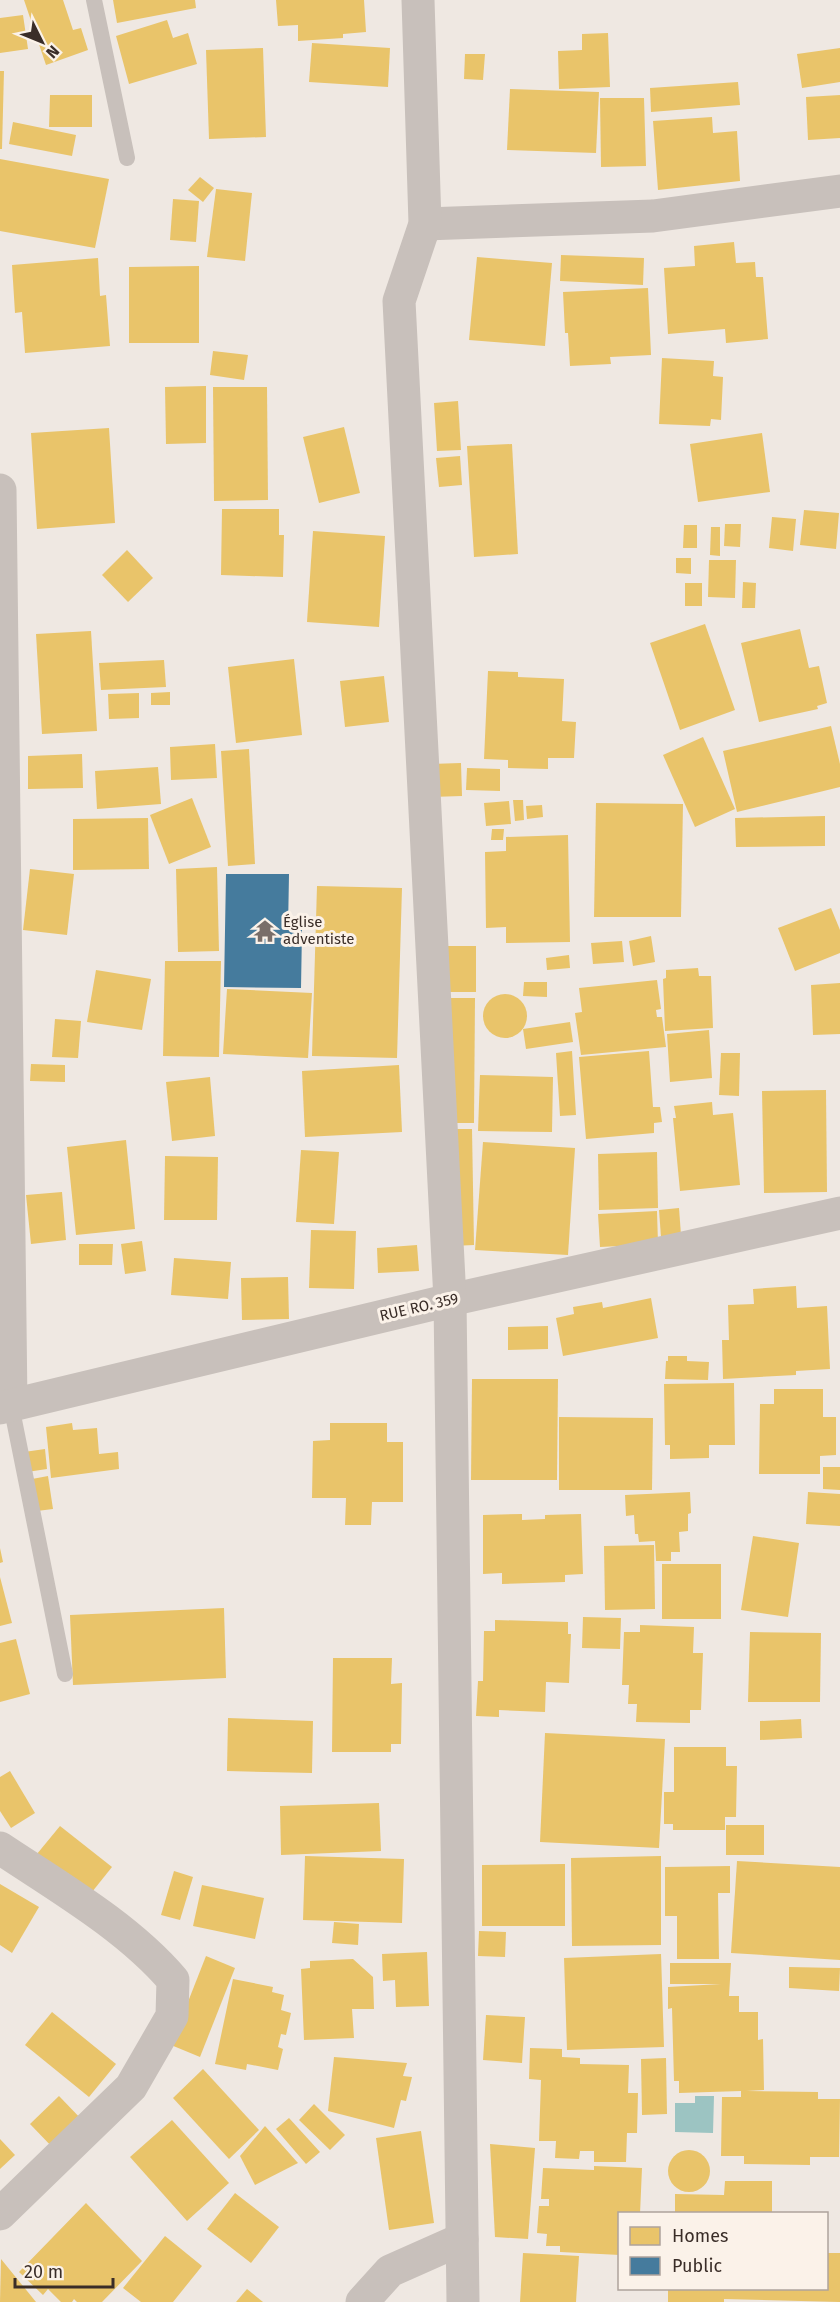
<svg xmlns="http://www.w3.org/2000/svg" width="840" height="2302" font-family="'Fira Sans',sans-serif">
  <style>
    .water { fill: #9cc4c2 }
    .homes { fill: #e9c46a }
    .public { fill: #457b9d }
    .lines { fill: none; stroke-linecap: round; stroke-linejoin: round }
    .service { stroke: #c8c0bb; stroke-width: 16 }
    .minor { stroke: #c8c0bb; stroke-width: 33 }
    .tertiary { stroke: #c8c0bb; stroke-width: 33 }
    .labels { text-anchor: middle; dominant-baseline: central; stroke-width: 6; stroke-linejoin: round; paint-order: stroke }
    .poi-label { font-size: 15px; fill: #3a2d28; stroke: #fbf2e9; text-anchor: start }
    .street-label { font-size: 15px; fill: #3a2d28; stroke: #fbf2e9 }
  </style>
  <rect width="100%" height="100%" fill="#efe8e2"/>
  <path class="water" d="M695 2096H714L713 2133 675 2132V2103H695Z"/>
  <g class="homes">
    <path d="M24 0H63L73 30 81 28 88 50 46 65Z"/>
    <path d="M113 0H195L196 8 117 23Z"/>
    <path d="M276 0H364L366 32 343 34V38L298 41V25L278 26Z"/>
    <path d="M23 15 28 49 0 53V18Z"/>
    <path d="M167 20 173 38 188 33 197 64 129 84 116 36Z"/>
    <path d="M608 33 610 87 559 89 558 51 582 50V34Z"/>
    <path d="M312 43 390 48 388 87 309 82Z"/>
    <path d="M263 48 266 137 209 139 206 50Z"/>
    <path d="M840 48V82L802 88 797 54Z"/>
    <path d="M465 54H485L483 80 464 79Z"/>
    <path d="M0 71H4L2 149H0Z"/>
    <path d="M738 82 740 105 651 112 650 88Z"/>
    <path d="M510 89 599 92 596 153 507 150Z"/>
    <path d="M50 95H92V127H49Z"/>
    <path d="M840 95V138L808 140 806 97Z"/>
    <path d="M600 98H644L646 166 601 167Z"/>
    <path d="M712 117 713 133 737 131 740 181 658 190 653 121Z"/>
    <path d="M13 122 76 135 72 156 9 144Z"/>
    <path d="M0 159 109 179 95 248 0 231Z"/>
    <path d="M200 177 214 188 203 202 188 190Z"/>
    <path d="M216 189 252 193 245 261 207 257Z"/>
    <path d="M173 199 199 201 196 242 170 240Z"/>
    <path d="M734 242 736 263 755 262 756 277H763L768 339 726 343 725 329 668 334 664 268 695 266 694 246Z"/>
    <path d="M561 255 644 258 643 285 560 281Z"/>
    <path d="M477 257 552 263 545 346 469 340Z"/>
    <path d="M98 258 100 296 106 295 110 346 25 353 22 312 15 313 12 265Z"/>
    <path d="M199 266V343H129V267Z"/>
    <path d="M648 288 651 355 610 357 611 364 570 366 568 333H565L563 292Z"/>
    <path d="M213 351 248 355 244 380 210 375Z"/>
    <path d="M662 358 714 361 713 376 723 377 721 420 711 419 710 426 659 424Z"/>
    <path d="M206 386V443L166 444 165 387Z"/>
    <path d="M213 387H267L268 500 214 501Z"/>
    <path d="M458 401 461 450 437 451 434 403Z"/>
    <path d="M344 427 360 493 319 503 303 437Z"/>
    <path d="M109 428 115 523 37 529 31 433Z"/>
    <path d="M762 433 770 492 698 502 690 444Z"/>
    <path d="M512 444 518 554 474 557 467 446Z"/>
    <path d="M460 456 462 485 439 487 436 458Z"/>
    <path d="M222 509H279V535H284L283 577 221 575Z"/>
    <path d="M804 510 839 513 836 549 800 545Z"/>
    <path d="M772 517 796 519 793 551 769 548Z"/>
    <path d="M725 524H741L740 547 724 546Z"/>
    <path d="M684 525H697V548H683Z"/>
    <path d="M711 527H720V556L710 555Z"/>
    <path d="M313 531 385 536 379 627 307 622Z"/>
    <path d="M127 550 153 578 128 602 102 575Z"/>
    <path d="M676 558H691V574L676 573Z"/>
    <path d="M709 560H736L735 598 708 597Z"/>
    <path d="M743 582 756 583 755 608H742Z"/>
    <rect x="685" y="583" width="17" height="23"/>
    <path d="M705 624 735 710 680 730 650 643Z"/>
    <path d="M800 629 809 668 819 666 827 703 817 706 818 709 759 722 741 643Z"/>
    <path d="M91 631 97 731 42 734 36 634Z"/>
    <path d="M294 659 302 735 236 743 228 667Z"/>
    <path d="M164 660 166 687 101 690 99 663Z"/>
    <path d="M488 671 518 672V677L564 679 562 721 576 722 574 758H548V769L508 768V760L484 759Z"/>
    <path d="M384 676 389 722 345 727 340 681Z"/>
    <path d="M170 692V705H151V693Z"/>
    <path d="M139 693V718L109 719 108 694Z"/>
    <path d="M831 726 840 764V787L737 812 723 751Z"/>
    <path d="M703 737 735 809 695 827 663 755Z"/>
    <path d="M215 744 217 778 171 780 170 747Z"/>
    <path d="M249 749 255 864 228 866 221 751Z"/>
    <path d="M82 754 83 788 28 789V756Z"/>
    <path d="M461 763 462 796 431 797 430 764Z"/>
    <path d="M158 767 161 804 97 809 95 771Z"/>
    <path d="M467 768 500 769V791L466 790Z"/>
    <path d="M192 798 211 847 169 864 150 815Z"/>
    <path d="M513 800H523L524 820 515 821Z"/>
    <path d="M509 801 511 824 486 826 484 803Z"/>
    <path d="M596 803 683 804 681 917H594Z"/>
    <path d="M542 805 543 817 527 819 526 806Z"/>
    <path d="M825 816V846L736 847 735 818Z"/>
    <path d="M148 818 149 869 73 870V819Z"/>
    <path d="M492 829H504L503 840H491Z"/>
    <path d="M568 835 570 942 506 943V927L486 928 485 852 506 851V837Z"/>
    <path d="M217 867 219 951 178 952 176 869Z"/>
    <path d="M30 869 74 874 67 935 23 930Z"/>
    <path d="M317 886 402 888 397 1058 312 1056Z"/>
    <path d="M831 908 840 930V953L795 971 778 928Z"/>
    <path d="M651 936 655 962 633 966 629 941Z"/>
    <path d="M622 941 624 962 593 964 591 943Z"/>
    <path d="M443 946H476V992H444Z"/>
    <path d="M569 955 570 968 547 970 546 958Z"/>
    <path d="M165 961H221L219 1057 163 1056Z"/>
    <path d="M698 968 699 976H711L713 1028 665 1031 663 979 666 978V970Z"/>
    <path d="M96 970 151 979 142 1030 87 1022Z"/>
    <path d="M657 980 661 1009 656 1010 657 1017H662L666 1047 581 1055 575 1013 582 1012 579 988Z"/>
    <path d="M524 982H547V997L523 996Z"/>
    <path d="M840 983V1034L813 1035 811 985Z"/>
    <path d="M227 989 312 993 308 1058 223 1054Z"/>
    <circle cx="505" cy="1016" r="22"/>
    <path d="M448 998H475L474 1123H447Z"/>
    <path d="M55 1019 81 1021 78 1058 52 1057Z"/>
    <path d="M570 1022 573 1042 526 1049 523 1029Z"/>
    <path d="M709 1030 712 1078 670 1082 667 1034Z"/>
    <path d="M572 1051 576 1115 560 1116 556 1053Z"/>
    <path d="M649 1051 653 1107H660L662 1122 654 1123V1133L586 1139 579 1057Z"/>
    <path d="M721 1053H740L739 1096 719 1095Z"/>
    <path d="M31 1064 65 1065V1082L30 1081Z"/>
    <path d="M399 1065 402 1132 305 1137 302 1071Z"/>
    <path d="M480 1075 553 1077 552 1132 478 1131Z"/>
    <path d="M210 1077 215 1136 172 1141 166 1082Z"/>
    <path d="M826 1090 827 1192 764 1193 762 1091Z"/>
    <path d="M712 1102 713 1115 733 1113 740 1185 680 1191 673 1118H676L674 1106Z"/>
    <path d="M450 1129H472L474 1245 452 1246Z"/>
    <path d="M126 1140 135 1229 76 1235 67 1147Z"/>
    <path d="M483 1142 575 1148 568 1255 475 1250Z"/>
    <path d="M301 1150 339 1152 334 1224 296 1222Z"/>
    <path d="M657 1152 658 1208 599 1210 598 1154Z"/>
    <path d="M165 1156 218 1157 217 1220H164Z"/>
    <path d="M62 1192 66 1240 31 1244 26 1195Z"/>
    <path d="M679 1208 681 1235 661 1237 659 1210Z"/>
    <path d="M657 1211 658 1244 600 1247 598 1214Z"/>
    <path d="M311 1230 356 1231 354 1289 309 1288Z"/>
    <path d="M142 1241 146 1271 125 1274 121 1244Z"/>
    <path d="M79 1244H113L112 1265H79Z"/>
    <path d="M417 1245 419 1271 378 1273 377 1248Z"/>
    <path d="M174 1258 231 1262 228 1299 171 1295Z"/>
    <path d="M288 1277 289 1319 242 1320 241 1278Z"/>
    <path d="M796 1286 797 1308 827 1306 830 1369 796 1371V1375L723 1379 722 1340H729L728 1305 754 1304 753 1289Z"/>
    <path d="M651 1298 658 1338 563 1356 556 1318 574 1314 573 1307 602 1302 603 1308Z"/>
    <path d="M548 1326V1349L508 1350V1327Z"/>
    <path d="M668 1356H687V1361L709 1362 708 1380 665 1379 666 1361H668Z"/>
    <path d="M472 1379H558L557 1480H471Z"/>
    <path d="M734 1383 735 1445H709V1458L670 1459V1445H665L664 1384Z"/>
    <path d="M774 1389H823V1417H836V1455L820 1456V1474H759L760 1404H774Z"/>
    <path d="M559 1417 653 1418 652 1490H559Z"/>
    <path d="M72 1423 73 1430 97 1428 99 1454 118 1452 119 1469 51 1478 46 1427Z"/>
    <path d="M330 1423H387V1442H403V1502H372L371 1525H345L346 1498H312L313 1441 330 1440Z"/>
    <path d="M45 1449 47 1469 27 1472 24 1452Z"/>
    <path d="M823 1467H840V1490L823 1489Z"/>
    <path d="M48 1476 53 1509 37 1511 32 1479Z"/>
    <path d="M690 1492 691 1513 688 1514V1531L679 1532 680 1552H671V1561H656L655 1541 639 1542 638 1534H635L634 1515 626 1516 625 1495Z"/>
    <path d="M808 1492 840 1494V1526L806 1524Z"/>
    <path d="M522 1514V1520L545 1519V1515L581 1514 583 1574 565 1575V1582L502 1584V1573L483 1574V1515Z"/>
    <path d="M753 1536 799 1543 788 1617 741 1610Z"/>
    <path d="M654 1545 655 1609 605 1610 604 1546Z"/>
    <path d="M0 1548 3 1562 0 1563Z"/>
    <rect x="662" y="1564" width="59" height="55"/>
    <path d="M0 1577 12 1623 0 1626Z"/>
    <path d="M224 1608 226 1678 73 1685 70 1615Z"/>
    <path d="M583 1617 621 1618 620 1649 582 1648Z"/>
    <path d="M495 1620 568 1622V1634H571L569 1683 546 1682 545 1712 499 1710V1717L476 1716 478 1681H483L484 1631H495Z"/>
    <path d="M640 1625 694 1627 693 1653H703L701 1710H690V1723L636 1722 637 1704H628L629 1685H622L624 1632H640Z"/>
    <path d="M750 1632 821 1633 820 1702H748Z"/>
    <path d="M16 1639 30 1694 0 1702V1643Z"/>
    <path d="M333 1658H392L391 1684 402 1683 401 1744H391V1752H332Z"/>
    <path d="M228 1718 313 1721 312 1773 227 1771Z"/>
    <path d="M801 1719 802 1738 760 1740V1721Z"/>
    <path d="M545 1733 665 1739 659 1848 540 1842Z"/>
    <path d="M674 1747H726V1766H737L736 1817H725V1830H673V1824H664V1792H674Z"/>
    <path d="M10 1771 35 1813 11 1828 0 1811V1777Z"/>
    <path d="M379 1803 381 1851 281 1855 280 1806Z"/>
    <rect x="726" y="1825" width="38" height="30"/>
    <path d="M60 1826 112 1867 84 1902 32 1860Z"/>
    <path d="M305 1856 404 1859 402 1923 303 1920Z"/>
    <path d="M661 1856V1945L572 1946 571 1858Z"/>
    <path d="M737 1861 840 1867V1960L731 1953Z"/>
    <path d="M565 1864V1926H482V1865Z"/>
    <path d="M730 1866V1893H718L719 1959H677V1916H665V1867Z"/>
    <path d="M174 1871 193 1877 180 1920 161 1915Z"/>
    <path d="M0 1884 39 1907 12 1953 0 1945Z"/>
    <path d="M202 1885 264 1898 255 1939 193 1926Z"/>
    <path d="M334 1922 359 1924 358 1945 332 1943Z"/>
    <path d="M479 1931 506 1932 505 1957 478 1956Z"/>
    <path d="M427 1952 429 2006 396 2007 395 1980 383 1981 382 1954Z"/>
    <path d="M661 1954 664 2047 567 2050 564 1958Z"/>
    <path d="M206 1956 235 1968 200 2057 171 2045Z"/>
    <path d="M353 1959 373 1977 374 2009H352L354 2038 304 2040 301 1969 310 1968V1961Z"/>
    <path d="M670 1963H731L729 1996H739V2012H758V2040L763 2039 764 2090 746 2091 818 2092V2099H840L839 2157H810V2165L744 2164V2156H721L722 2097H741V2091L679 2093V2081H674L672 2008 668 2009V1987L721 1984H670Z"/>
    <path d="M789 1967 840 1968 839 1991 789 1988Z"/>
    <path d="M233 1979 273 1987 272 1992 284 1995 281 2010 291 2013 286 2035 281 2034 278 2047 283 2049 278 2070 247 2064 246 2070 215 2064Z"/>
    <path d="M52 2012 116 2064 89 2097 25 2045Z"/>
    <path d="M486 2015 525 2017 522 2063 483 2060Z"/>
    <path d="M530 2048 562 2049V2057L580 2058V2064L629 2065 628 2093H638L637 2133H627L626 2162H594V2151H580L579 2159 555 2158 556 2141H539L541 2080 529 2079Z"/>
    <path d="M334 2057 407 2063 403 2076 412 2077 406 2101 401 2100 394 2128 328 2111Z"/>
    <path d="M666 2058 667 2114 642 2115 641 2059Z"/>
    <path d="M203 2069 259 2130 229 2159 173 2098Z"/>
    <path d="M59 2096 85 2123 56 2151 30 2124Z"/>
    <path d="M314 2104 345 2135 330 2150 299 2120Z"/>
    <path d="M289 2118 320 2152 306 2164 276 2129Z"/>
    <path d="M172 2120 229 2183 187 2221 130 2157Z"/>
    <path d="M265 2126 298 2163 255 2185 240 2156Z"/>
    <path d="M421 2131 434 2223 389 2230 376 2138Z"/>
    <path d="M0 2139 15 2155 0 2169Z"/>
    <path d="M490 2144 535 2148 528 2239 495 2237Z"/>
    <circle cx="689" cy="2171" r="21"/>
    <path d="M594 2166 642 2168 640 2214H620V2255L560 2252V2246H546L547 2234 537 2233 539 2206H549V2199H541L543 2168 594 2170Z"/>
    <path d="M725 2181H772V2214H675V2194L724 2195Z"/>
    <path d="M235 2193 279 2227 251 2263 207 2229Z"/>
    <path d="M86 2203 142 2261 102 2302H77L74 2299 72 2302H61L48 2289 43 2295 19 2272Z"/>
    <path d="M165 2236 202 2266 173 2302H141L123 2288Z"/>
    <path d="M523 2253 579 2256 576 2302H520Z"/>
    <path d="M826 2253H840V2302L724 2299V2302H668V2288H826Z"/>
    <path d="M1 2259 36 2302H0Z"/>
    <path d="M247 2289 263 2302H236Z"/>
  </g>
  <path class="public" d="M226 874H289L288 930H302L301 988 224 987Z"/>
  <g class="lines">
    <g class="service">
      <path d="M94 0 127 158"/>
      <path d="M11 1405 65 1674"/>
    </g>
    <g class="minor">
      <path d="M425 224 653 216 840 191"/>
      <path d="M0 490 11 1405"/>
      <path d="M0 1408 450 1300 840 1213"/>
      <path d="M0 1848C57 1886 128 1927 173 1980L172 2016 131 2087 0 2214"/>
      <path d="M362 2302 390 2271 462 2239"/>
    </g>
    <path class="tertiary" d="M418 0 425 224 399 301 450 1300 463 2302"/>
  </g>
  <defs>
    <g id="temple-bare" transform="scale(1.8)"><path d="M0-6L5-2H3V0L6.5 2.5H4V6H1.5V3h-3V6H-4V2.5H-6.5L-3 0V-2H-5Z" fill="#796e69" stroke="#fbf2e9" stroke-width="2.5" paint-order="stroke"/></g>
  </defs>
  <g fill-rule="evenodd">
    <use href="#temple-bare" x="265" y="931"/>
  </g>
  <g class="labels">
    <g class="poi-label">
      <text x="283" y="922">Église<tspan x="283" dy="17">adventiste</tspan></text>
    </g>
    <g class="street-label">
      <text transform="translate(419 1307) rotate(-13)">RUE RO. 359</text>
    </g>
  </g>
  <rect x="618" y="2212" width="210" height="78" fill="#fbf2e9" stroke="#aea39c" stroke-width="1.5"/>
  <rect x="630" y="2227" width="30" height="18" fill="#e9c46a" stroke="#aea39c" stroke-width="1.5"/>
  <text x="672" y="2242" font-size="18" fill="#3a2d28">Homes</text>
  <rect x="630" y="2257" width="30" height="18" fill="#457b9d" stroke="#aea39c" stroke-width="1.5"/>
  <text x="672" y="2272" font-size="18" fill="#3a2d28">Public</text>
  <g transform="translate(42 42) rotate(133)" stroke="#fbf2e9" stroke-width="4.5" paint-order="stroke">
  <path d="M0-4.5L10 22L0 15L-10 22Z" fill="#3a2d28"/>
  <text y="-9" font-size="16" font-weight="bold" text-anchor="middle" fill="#3a2d28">N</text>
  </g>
  <path d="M15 2278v9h98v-9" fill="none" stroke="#3a2d28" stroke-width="3"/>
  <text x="24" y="2278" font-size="18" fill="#3a2d28" stroke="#fbf2e9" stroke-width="4.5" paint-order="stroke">20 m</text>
</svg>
